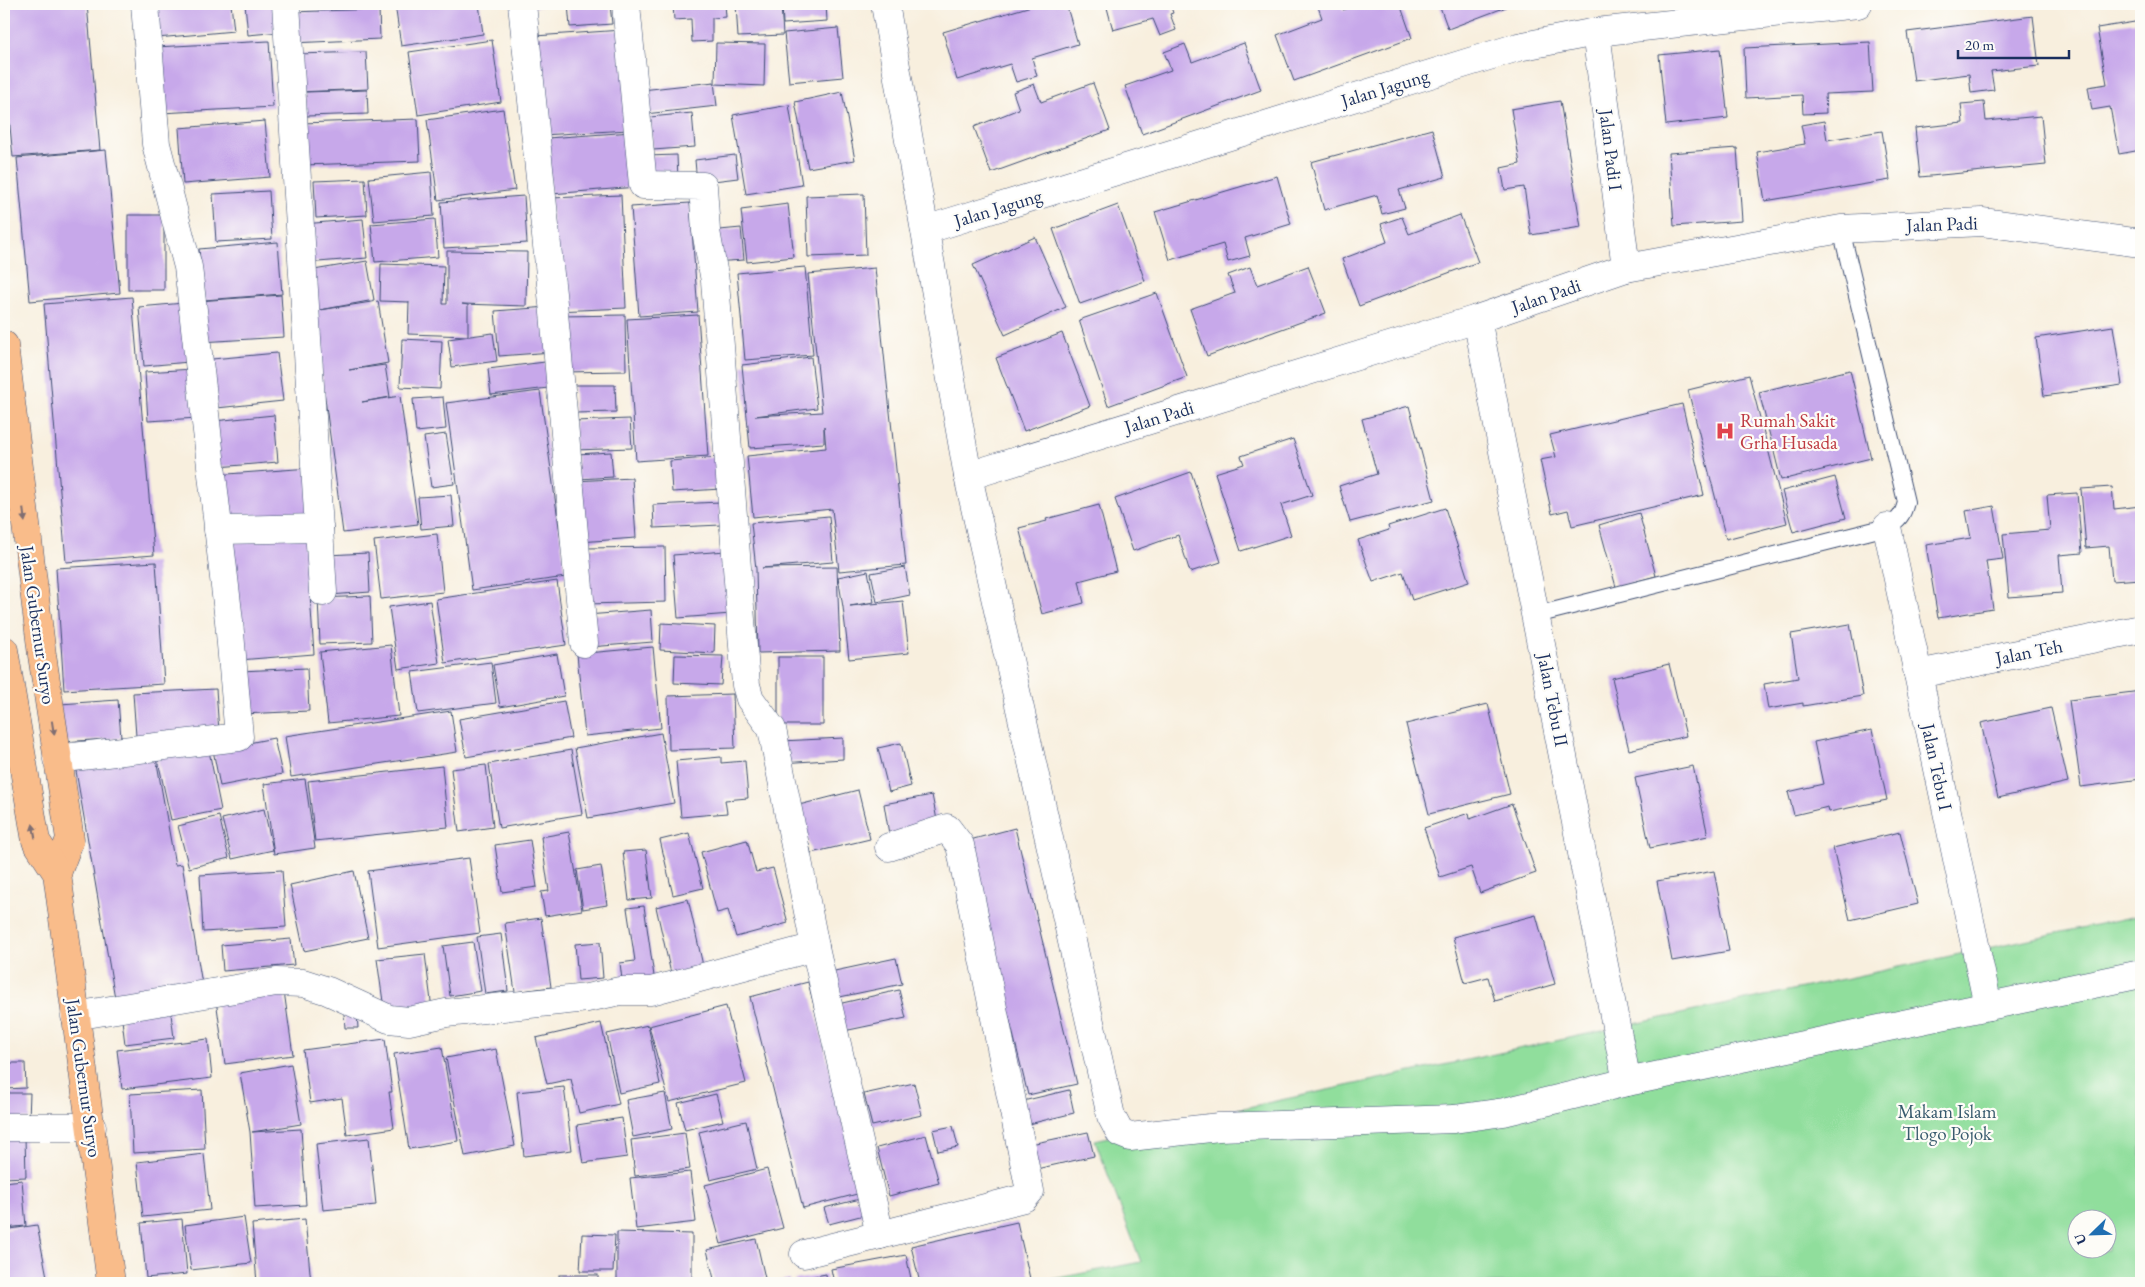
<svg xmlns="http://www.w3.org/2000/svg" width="2145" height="1287" font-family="'EB Garamond',serif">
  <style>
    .green { fill: #90de9c; stroke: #56867d; fill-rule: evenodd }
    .building { fill: #c7a8ea }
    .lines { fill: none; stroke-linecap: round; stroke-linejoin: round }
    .lane-casing { stroke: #3c4c71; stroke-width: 18 }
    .street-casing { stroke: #3c4c71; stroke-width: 29 }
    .highway-casing { stroke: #3c4c71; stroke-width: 29 }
    .lane { stroke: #fff; stroke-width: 16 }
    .street { stroke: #fff; stroke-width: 28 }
    .highway { stroke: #f9bc8a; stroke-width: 28 }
    .oneway { fill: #7f6e72 }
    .labels { text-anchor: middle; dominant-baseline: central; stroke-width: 4.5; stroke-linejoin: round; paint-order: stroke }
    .street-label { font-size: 19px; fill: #1b2f5e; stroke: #fdfcf7 }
    .health-label { font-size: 19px; fill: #be3a42; stroke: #fdfcf7; text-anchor: start }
    .park-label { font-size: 19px; fill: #385b6e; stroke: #fdfcf7 }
  </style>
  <rect width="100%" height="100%" fill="#fdfcf7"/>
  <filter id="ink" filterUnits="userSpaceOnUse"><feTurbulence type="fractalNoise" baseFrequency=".02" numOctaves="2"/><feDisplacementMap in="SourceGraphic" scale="10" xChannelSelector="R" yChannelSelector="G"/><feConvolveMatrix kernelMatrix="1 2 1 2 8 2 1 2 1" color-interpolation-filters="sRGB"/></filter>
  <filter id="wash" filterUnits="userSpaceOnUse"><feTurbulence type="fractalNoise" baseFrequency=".0096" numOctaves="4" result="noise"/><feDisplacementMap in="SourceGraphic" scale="20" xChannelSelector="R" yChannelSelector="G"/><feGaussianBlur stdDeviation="1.12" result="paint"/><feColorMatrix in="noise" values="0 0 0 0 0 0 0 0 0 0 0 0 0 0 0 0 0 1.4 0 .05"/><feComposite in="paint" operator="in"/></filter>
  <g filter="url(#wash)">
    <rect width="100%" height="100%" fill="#f8efde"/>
    <path class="green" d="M2141 915V1283H1032L1141 1262 1095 1140ZM2078 1220H2108V1250H2078Z"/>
    <g id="blocks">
      <g class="building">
        <path d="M4 4H87L100 150 13 157 4 66Z"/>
        <path d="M154 4H231L234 31 157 38Z"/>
        <path d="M245 4H277L280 32 248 35Z"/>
        <path d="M395 4H479L483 34 401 46Z"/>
        <path d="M529 4H552V5L529 8Z"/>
        <path d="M568 4H610L612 24 570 27Z"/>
        <path d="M673 4H725L726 17 712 18V41L692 42 691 19 674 20Z"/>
        <path d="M736 4H781L783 35 738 37Z"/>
        <path d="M782 4H826L827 21 783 24Z"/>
        <path d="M1038 4H1066L1078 44 1032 58 1037 76 1016 82 1010 64 957 80 943 32Z"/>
        <path d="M1106 4H1170L1173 13 1170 14 1176 30 1160 36 1153 19 1113 30Z"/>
        <path d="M1317 4H1341L1343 10 1360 4H1400L1412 38 1294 81 1277 35 1322 18Z"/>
        <path d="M1439 4H1514L1448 29Z"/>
        <path d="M379 9 380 39 292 43 291 12Z"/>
        <path d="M2033 16 2039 66 1991 71 1994 90 1971 93 1969 74 1914 81 1907 32Z"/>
        <path d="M2141 21V150L2119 154 2110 107 2092 110 2088 87 2107 84 2097 28Z"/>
        <path d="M838 28 843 77 789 82 784 33Z"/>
        <path d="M622 30 629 130 542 135 535 36Z"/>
        <path d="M492 40 501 102 418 115 409 52Z"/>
        <path d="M269 41 273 107 161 113 156 47Z"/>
        <path d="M1870 42 1873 92 1825 94 1826 113 1803 114 1802 95 1746 98 1744 48Z"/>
        <path d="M716 43 765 44 764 86 715 84Z"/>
        <path d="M1244 43 1261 90 1142 134 1125 86 1171 70 1164 52 1185 44 1192 62Z"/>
        <path d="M1720 49 1728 118 1666 125 1659 55Z"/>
        <path d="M366 52 368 89 299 92 297 54Z"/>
        <path d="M714 82 717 106 645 114 642 90Z"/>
        <path d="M1093 83 1110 130 991 173 974 127 1019 109 1013 92 1034 84 1041 102Z"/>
        <path d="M367 90 368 114 306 116 305 92Z"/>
        <path d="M842 92 855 160 808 168 795 102Z"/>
        <path d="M1560 101 1581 227 1531 235 1524 187 1505 190 1501 168 1520 164 1511 109Z"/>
        <path d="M1984 102 1986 121 2041 116 2046 165 1920 177 1915 128 1963 123 1961 104Z"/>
        <path d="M789 105 802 185 746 194 733 115Z"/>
        <path d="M503 109 515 190 438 200 427 120Z"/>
        <path d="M692 113 695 147 653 150 650 117Z"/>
        <path d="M418 119 420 161 303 165 301 123Z"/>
        <path d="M265 121 270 177 183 184 179 128Z"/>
        <path d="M1824 121 1827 140 1882 131 1890 180 1765 201 1757 152 1805 144 1801 125Z"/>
        <path d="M1432 129 1445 177 1399 190 1405 208 1382 214 1377 195 1324 210 1311 162Z"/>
        <path d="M632 132 637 187 551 194 547 138Z"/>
        <path d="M1737 148 1742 221 1674 226 1669 153Z"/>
        <path d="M106 150 120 293 30 301 17 158Z"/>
        <path d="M677 155 678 181 647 182 646 156Z"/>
        <path d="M735 155 738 178 697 183 695 160Z"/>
        <path d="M431 172 434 216 374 221 369 178Z"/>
        <path d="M1277 176 1291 224 1245 238 1250 256 1228 262 1223 244 1170 260 1155 212Z"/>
        <path d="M365 179 367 215 316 218 314 181Z"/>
        <path d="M269 191 272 239 216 242 213 194Z"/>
        <path d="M864 194 866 255 808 257 806 196Z"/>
        <path d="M621 195 626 308 556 311 551 198Z"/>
        <path d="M524 196 527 243 444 248 441 202Z"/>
        <path d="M690 203 698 312 639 316 631 207Z"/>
        <path d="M788 204 794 257 747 262 741 210Z"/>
        <path d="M1118 205 1145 281 1080 304 1053 229Z"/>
        <rect x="128" y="215" width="36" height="75"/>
        <path d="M1460 215 1478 262 1359 306 1342 259 1387 242 1381 224 1402 217 1409 234Z"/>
        <path d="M363 219 367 258 306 263 303 224Z"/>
        <path d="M435 219 438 257 375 262 371 224Z"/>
        <path d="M741 228 744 260 712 262 709 231Z"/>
        <path d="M1035 237 1066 307 1005 335 973 265Z"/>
        <path d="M278 242 282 294 204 300 199 249Z"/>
        <path d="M447 251 527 252 526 306 462 304 468 305V336L408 334 409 302 380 301 381 264 444 266 443 304H447Z"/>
        <path d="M367 261 374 300 320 310 378 301 388 363 349 370 385 365 390 397 362 402 400 396 418 524 343 533 308 271Z"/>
        <path d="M1308 266 1326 313 1207 356 1190 309 1235 293 1228 275 1250 267 1257 285Z"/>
        <path d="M805 267 813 355 745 360 737 273Z"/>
        <path d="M875 268 906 565 839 571 832 509 753 517 747 456 826 448 824 426V443L750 448 742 365 811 357 817 408 755 416 822 412 808 274Z"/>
        <path d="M1157 293 1187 377 1108 406 1079 320Z"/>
        <path d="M281 295 284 337 201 342 198 301Z"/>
        <path d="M132 297 154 555 66 562 44 304Z"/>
        <path d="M184 303 189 362 144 366 139 307Z"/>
        <path d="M548 307 552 352 499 356 495 311Z"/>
        <path d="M625 315 626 371 563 372 561 316Z"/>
        <path d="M698 315 708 456 636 461 627 319Z"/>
        <path d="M2113 326 2122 385 2044 396 2036 338Z"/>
        <path d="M493 333 497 361 452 367 448 339Z"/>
        <path d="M1062 333 1090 406 1024 431 996 358Z"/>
        <path d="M402 339 442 341 440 389 400 387Z"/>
        <path d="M277 353 283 401 217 408 212 359Z"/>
        <path d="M545 362 548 388 491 395 488 369Z"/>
        <path d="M194 369 198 418 148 421 145 372Z"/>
        <path d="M1850 370 1871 458 1781 480 1759 392Z"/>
        <path d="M1749 375 1787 523 1726 539 1688 390Z"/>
        <path d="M574 385H615L616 412 575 413Z"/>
        <path d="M540 391 566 577 472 590 446 403Z"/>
        <path d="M443 397 446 429 416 432 413 399Z"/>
        <path d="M1682 404 1704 495 1572 526 1568 510 1552 514 1540 460 1556 457 1550 435Z"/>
        <path d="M1409 406 1434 500 1350 522 1339 486 1377 474 1362 419Z"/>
        <path d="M274 415 278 462 218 467 214 421Z"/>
        <path d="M630 419 632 448 575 450 574 421Z"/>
        <path d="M446 434 454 484 431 487 424 437Z"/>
        <path d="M1293 439 1312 495 1281 505 1291 535 1241 551 1215 473 1244 464 1241 456Z"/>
        <path d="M611 452 613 477 578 479 577 454Z"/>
        <path d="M719 457 721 489 672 492 670 461Z"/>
        <path d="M310 468 313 516 218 523 214 475Z"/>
        <path d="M1191 472 1221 562 1190 572 1178 535 1133 551 1115 499Z"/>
        <path d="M1835 477 1846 518 1793 532 1782 491Z"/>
        <path d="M632 478 636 538 579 542 575 481Z"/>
        <path d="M2112 487 2114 509 2141 506V579L2112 581 2109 546 2086 548 2081 489Z"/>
        <path d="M2077 493 2082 553 2059 555 2062 593 2009 597 2003 534 2050 530 2047 495Z"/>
        <path d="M451 495 454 526 421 529 418 497Z"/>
        <path d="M720 502 721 525 654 528 653 505Z"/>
        <path d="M1099 505 1116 571 1079 581 1084 603 1042 614 1019 528 1047 521 1046 519Z"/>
        <path d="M1994 506 2003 559 1986 561 1993 609 1938 618 1926 545 1971 538 1966 511Z"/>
        <path d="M1445 508 1469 582 1412 600 1403 572 1373 582 1358 540 1389 530 1388 526Z"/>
        <path d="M1639 513 1656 576 1616 587 1599 525Z"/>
        <path d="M829 516 833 562 762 568 837 567 840 651 758 653 756 569 751 523Z"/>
        <path d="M437 534 443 592 381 599 374 541Z"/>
        <path d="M306 535 314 654 239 660 229 543Z"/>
        <path d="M665 547 666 602 586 604 584 548Z"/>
        <path d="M726 551 731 614 678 618 673 555Z"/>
        <path d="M368 553 370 592 330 595 327 555Z"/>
        <path d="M156 562 164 684 64 690 56 568Z"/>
        <path d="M905 567 910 595 877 602 871 573Z"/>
        <path d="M868 571 874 602 850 606 903 601 909 653 849 659 843 607 838 577Z"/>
        <path d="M557 581 566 645 445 663 436 599Z"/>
        <path d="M370 596 372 642 320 644 318 598Z"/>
        <path d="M430 601 439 663 398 669 389 607Z"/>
        <path d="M651 610 653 642 590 647 587 615Z"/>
        <path d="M661 623 715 626 714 653 660 650Z"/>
        <path d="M1850 624 1863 696 1803 706V703L1768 709 1764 684 1798 678 1791 634Z"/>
        <path d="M391 645 399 716 328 723 320 652Z"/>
        <path d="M653 647 661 728 585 736 577 654Z"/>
        <path d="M557 654 564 696 500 707 493 665Z"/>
        <path d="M675 655 723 656 721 685 674 683Z"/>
        <rect x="778" y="657" width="45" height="68"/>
        <path d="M491 662 496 703 418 713 412 672Z"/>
        <path d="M1669 664 1686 736 1629 750 1612 678Z"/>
        <path d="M307 668 309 711 242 714 240 671Z"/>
        <path d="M216 689 219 732 136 736 133 693Z"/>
        <path d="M2141 691V779L2081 787 2069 700Z"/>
        <path d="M733 694 735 748 669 750 668 696Z"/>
        <path d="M118 700 121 738 63 742 60 704Z"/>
        <path d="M564 701 571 738 466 757 459 719Z"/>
        <path d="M1488 704 1510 794 1429 814 1406 724Z"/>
        <path d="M2051 708 2068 782 1998 798 1981 723Z"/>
        <path d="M451 711 457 752 291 777 285 736Z"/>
        <path d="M1872 730 1887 800 1829 812 1828 807 1794 815 1788 792 1823 784 1814 742Z"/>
        <path d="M661 733 674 803 588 818 575 748Z"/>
        <path d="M274 738 282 774 220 786 213 750Z"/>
        <path d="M843 738V759L782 763 781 741Z"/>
        <path d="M901 743 911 786 889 792 878 748Z"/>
        <path d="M208 746 221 810 171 820 157 756Z"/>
        <path d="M571 750 582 814 499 828 489 764Z"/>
        <path d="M155 752 175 865 182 864 203 990 116 1004 75 765Z"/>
        <path d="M721 757V763L745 761 748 798 725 800 727 813 681 817 676 761Z"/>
        <path d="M486 765 493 827 459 832 451 769Z"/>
        <path d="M442 766 448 827 315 841 308 781Z"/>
        <path d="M1693 766 1708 836 1650 848 1635 778Z"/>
        <path d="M305 779 315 848 274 854 264 784Z"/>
        <path d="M858 790 870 839 811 853 799 805Z"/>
        <path d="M932 795 939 830 890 840 884 804Z"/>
        <path d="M1512 804 1536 873 1480 893 1471 867 1440 877 1424 828 1469 813 1470 819Z"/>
        <path d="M264 809 273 850 232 859 222 819Z"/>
        <path d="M219 816 229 858 189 868 178 826Z"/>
        <path d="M1015 828 1077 1084 1028 1095 966 841Z"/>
        <path d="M569 832 582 910 545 916 541 892 549 891 541 837Z"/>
        <path d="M1900 832 1918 904 1850 920 1833 848Z"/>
        <path d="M689 833 703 888 673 895 660 840Z"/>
        <path d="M530 840 537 887 502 892 495 845Z"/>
        <path d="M747 840 756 872 773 868 788 923 736 937 728 910 717 913 701 852Z"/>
        <path d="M646 850 652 898 629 900 623 852Z"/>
        <path d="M469 858 480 933 378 947 368 871Z"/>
        <path d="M601 866 607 905 583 909 577 870Z"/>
        <path d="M282 870 286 927 203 932 200 875Z"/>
        <path d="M354 871 368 938 304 951 290 885Z"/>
        <path d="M1714 871 1729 951 1672 961 1657 881Z"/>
        <path d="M688 899 704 970 672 978 656 907Z"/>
        <path d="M644 906 655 983 623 988 620 963 635 961 627 908Z"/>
        <path d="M1536 915 1555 984 1495 1001 1488 977 1465 983 1453 937Z"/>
        <path d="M541 918 551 987 515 992 505 923Z"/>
        <path d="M501 934 508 991 485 994 477 937Z"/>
        <path d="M291 939 294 965 223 971 221 945Z"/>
        <path d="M473 942 481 991 450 996 443 946Z"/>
        <path d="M600 942 603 978 578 980 575 944Z"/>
        <path d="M425 954 432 1009 385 1016 377 959Z"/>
        <path d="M896 958 902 984 835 998 830 972Z"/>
        <path d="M808 982 861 1193 803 1208 750 997Z"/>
        <path d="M899 990 906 1018 844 1031 838 1004Z"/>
        <path d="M284 991 293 1055 225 1064 216 1000Z"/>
        <path d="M170 1006 174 1038 125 1044 121 1012Z"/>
        <path d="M726 1006 746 1083 669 1102 649 1026Z"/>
        <path d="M344 1014H357L358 1028H345Z"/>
        <path d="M601 1023 619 1104 579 1113 571 1079 547 1084 536 1038Z"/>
        <path d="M648 1025 660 1084 619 1093 607 1034Z"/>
        <path d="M208 1039 212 1078 122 1089 117 1050Z"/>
        <path d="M385 1039 392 1092H389L394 1128 347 1135 342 1098 310 1103 303 1050Z"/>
        <path d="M442 1047 458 1141 409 1149 394 1054Z"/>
        <path d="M496 1049 515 1146 465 1156 446 1058Z"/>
        <path d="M4 1063H25L26 1088 4 1089Z"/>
        <path d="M291 1064 301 1124 252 1132 301 1129 306 1205 255 1208 250 1132 240 1073Z"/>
        <path d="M914 1083 922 1115 872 1126 864 1094Z"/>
        <path d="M564 1087 572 1150 524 1156 517 1092Z"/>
        <path d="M202 1090 205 1149 133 1153 130 1094Z"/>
        <path d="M1069 1090 1074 1113 1029 1124 1023 1101Z"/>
        <path d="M4 1093H30L29 1119 4 1118Z"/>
        <path d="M665 1093 672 1129 633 1137 626 1100Z"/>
        <path d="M716 1094 723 1121 685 1130 678 1103Z"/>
        <path d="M622 1118 627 1157 583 1163 577 1125Z"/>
        <path d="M746 1121 757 1169 710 1180 699 1132Z"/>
        <path d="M953 1126 958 1147 938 1151 933 1130Z"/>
        <path d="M1088 1132 1094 1156 1032 1170 1026 1145Z"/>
        <path d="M685 1133 690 1169 635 1176 631 1140Z"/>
        <path d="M926 1135 939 1183 889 1196 877 1148Z"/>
        <path d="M25 1137 26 1177 4 1178V1138Z"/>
        <path d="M369 1138 376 1205 323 1210 316 1144Z"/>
        <path d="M204 1154 210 1210 143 1217 137 1162Z"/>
        <path d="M767 1169 783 1228 721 1244 705 1185Z"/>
        <path d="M690 1172 696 1222 636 1229 630 1178Z"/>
        <path d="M22 1180 26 1226 4 1228V1182Z"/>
        <path d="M860 1199 864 1215 829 1224 824 1208Z"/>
        <path d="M244 1217 251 1263 191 1270 185 1225Z"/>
        <path d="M182 1219 187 1274 146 1278 141 1223Z"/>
        <path d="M305 1219 311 1283H257L252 1224Z"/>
        <path d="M1017 1222 1031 1283H920L911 1246Z"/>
        <path d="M37 1225 48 1282 4 1283V1230Z"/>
        <path d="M617 1232 692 1234V1283H617Z"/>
        <path d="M582 1234 615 1235 613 1271H580Z"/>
        <path d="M756 1239 765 1278 741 1283H715L707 1250Z"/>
        <path d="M906 1255 912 1283H834L831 1269Z"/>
        <path d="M826 1274 827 1283H795L794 1280Z"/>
        <rect x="559" y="1275" width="39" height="8"/>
        <path d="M790 1279 791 1283H772L771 1282Z"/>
      </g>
    </g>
  </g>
  <g filter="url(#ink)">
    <use href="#blocks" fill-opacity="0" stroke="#3c4c71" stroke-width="1"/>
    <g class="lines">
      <g class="lane-casing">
        <path id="lane" d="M1536 615 1887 527C1899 520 1903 515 1906 502L1841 229"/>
      </g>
      <g class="street-casing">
        <g id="street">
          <path d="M286 4 323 592"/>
          <path d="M522 4 554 313 584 643"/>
          <path d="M626 4 643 185 703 186 706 231 715 281 746 685 750 699 772 729 815 947 880 1235 1024 1198 1030 1191 960 845 947 828 889 847"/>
          <path d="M885 4 968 476 1111 1116 1120 1133 1130 1137 1219 1127 1454 1119 1504 1112 1627 1082 2141 974"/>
          <path d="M1596 32 1626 268"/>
          <path d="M925 230 1518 47 1596 32 1858 4"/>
          <path d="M1477 319 1627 1082"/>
          <path d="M968 476 1477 319 1626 268 1841 229 1982 222 2141 243"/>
          <path d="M1887 527 1988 1006"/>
          <path d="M218 530 319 528"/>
          <path d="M1918 674 2141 629"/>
          <path d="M57 759 239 737 229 621 188 267 156 144 145 4"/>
          <path d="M75 1016 276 982 303 983 328 991 389 1019 409 1021 446 1013 587 998 620 991H651L815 947"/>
          <path d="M4 1127H92"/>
          <path d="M804 1254 880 1235"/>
        </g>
      </g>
      <g class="highway-casing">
        <g id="highway">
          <path d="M4 345 42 655 70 839 57 873"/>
          <path d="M4 650 36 841 57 873 111 1283"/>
        </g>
      </g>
      <use href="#lane" class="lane"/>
      <use href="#street" class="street"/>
      <use href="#highway" class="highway"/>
    </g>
    <defs><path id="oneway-solid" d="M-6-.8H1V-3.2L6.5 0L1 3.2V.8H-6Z" transform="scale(1.25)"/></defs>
    <g class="oneway">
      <use href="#oneway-solid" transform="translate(24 515) rotate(83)"/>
      <use href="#oneway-solid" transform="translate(53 728) rotate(81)"/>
      <use href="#oneway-solid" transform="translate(34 831) rotate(-100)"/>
    </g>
  </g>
  <defs>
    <g id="hospital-bare" transform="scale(1.5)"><path d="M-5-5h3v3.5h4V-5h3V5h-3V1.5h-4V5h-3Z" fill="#e0444e" stroke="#fdfcf7" stroke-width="2.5" paint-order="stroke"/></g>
  </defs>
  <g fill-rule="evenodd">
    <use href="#hospital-bare" x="1725" y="431"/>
  </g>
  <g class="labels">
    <g class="street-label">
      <text transform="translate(1385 88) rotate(-17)">Jalan Jagung</text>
      <text transform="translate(1611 150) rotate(83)">Jalan Padi I</text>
      <text transform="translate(998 208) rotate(-17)">Jalan Jagung</text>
      <text transform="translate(1942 224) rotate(-2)">Jalan Padi</text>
      <text transform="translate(1546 296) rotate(-19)">Jalan Padi</text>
      <text transform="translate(1159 417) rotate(-17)">Jalan Padi</text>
      <text transform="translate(38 625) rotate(82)">Jalan Gubernur Suryo</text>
      <text transform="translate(2029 652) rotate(-11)">Jalan Teh</text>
      <text transform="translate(1553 700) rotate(79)">Jalan Tebu II</text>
      <text transform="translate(1937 767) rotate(78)">Jalan Tebu I</text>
      <text transform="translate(84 1078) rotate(82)">Jalan Gubernur Suryo</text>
    </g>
    <g class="health-label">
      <text x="1740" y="420">Rumah Sakit<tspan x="1740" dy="22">Grha Husada</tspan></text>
    </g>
    <g class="park-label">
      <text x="1947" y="1111">Makam Islam<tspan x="1947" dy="22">Tlogo Pojok</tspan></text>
    </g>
  </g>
  <rect width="2145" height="1287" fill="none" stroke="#fdfcf7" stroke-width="20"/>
  <g transform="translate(2092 1234) rotate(247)"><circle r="24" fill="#fdfcf7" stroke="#a3aaba"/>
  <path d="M0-4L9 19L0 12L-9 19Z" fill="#1f6fb2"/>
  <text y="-8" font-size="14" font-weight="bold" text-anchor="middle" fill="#1b2f5e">U</text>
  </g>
  <path d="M1958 50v8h111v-8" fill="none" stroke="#1b2f5e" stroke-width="2.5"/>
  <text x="1965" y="50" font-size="15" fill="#1b2f5e" stroke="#fdfcf7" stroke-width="4" paint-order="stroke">20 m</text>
</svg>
